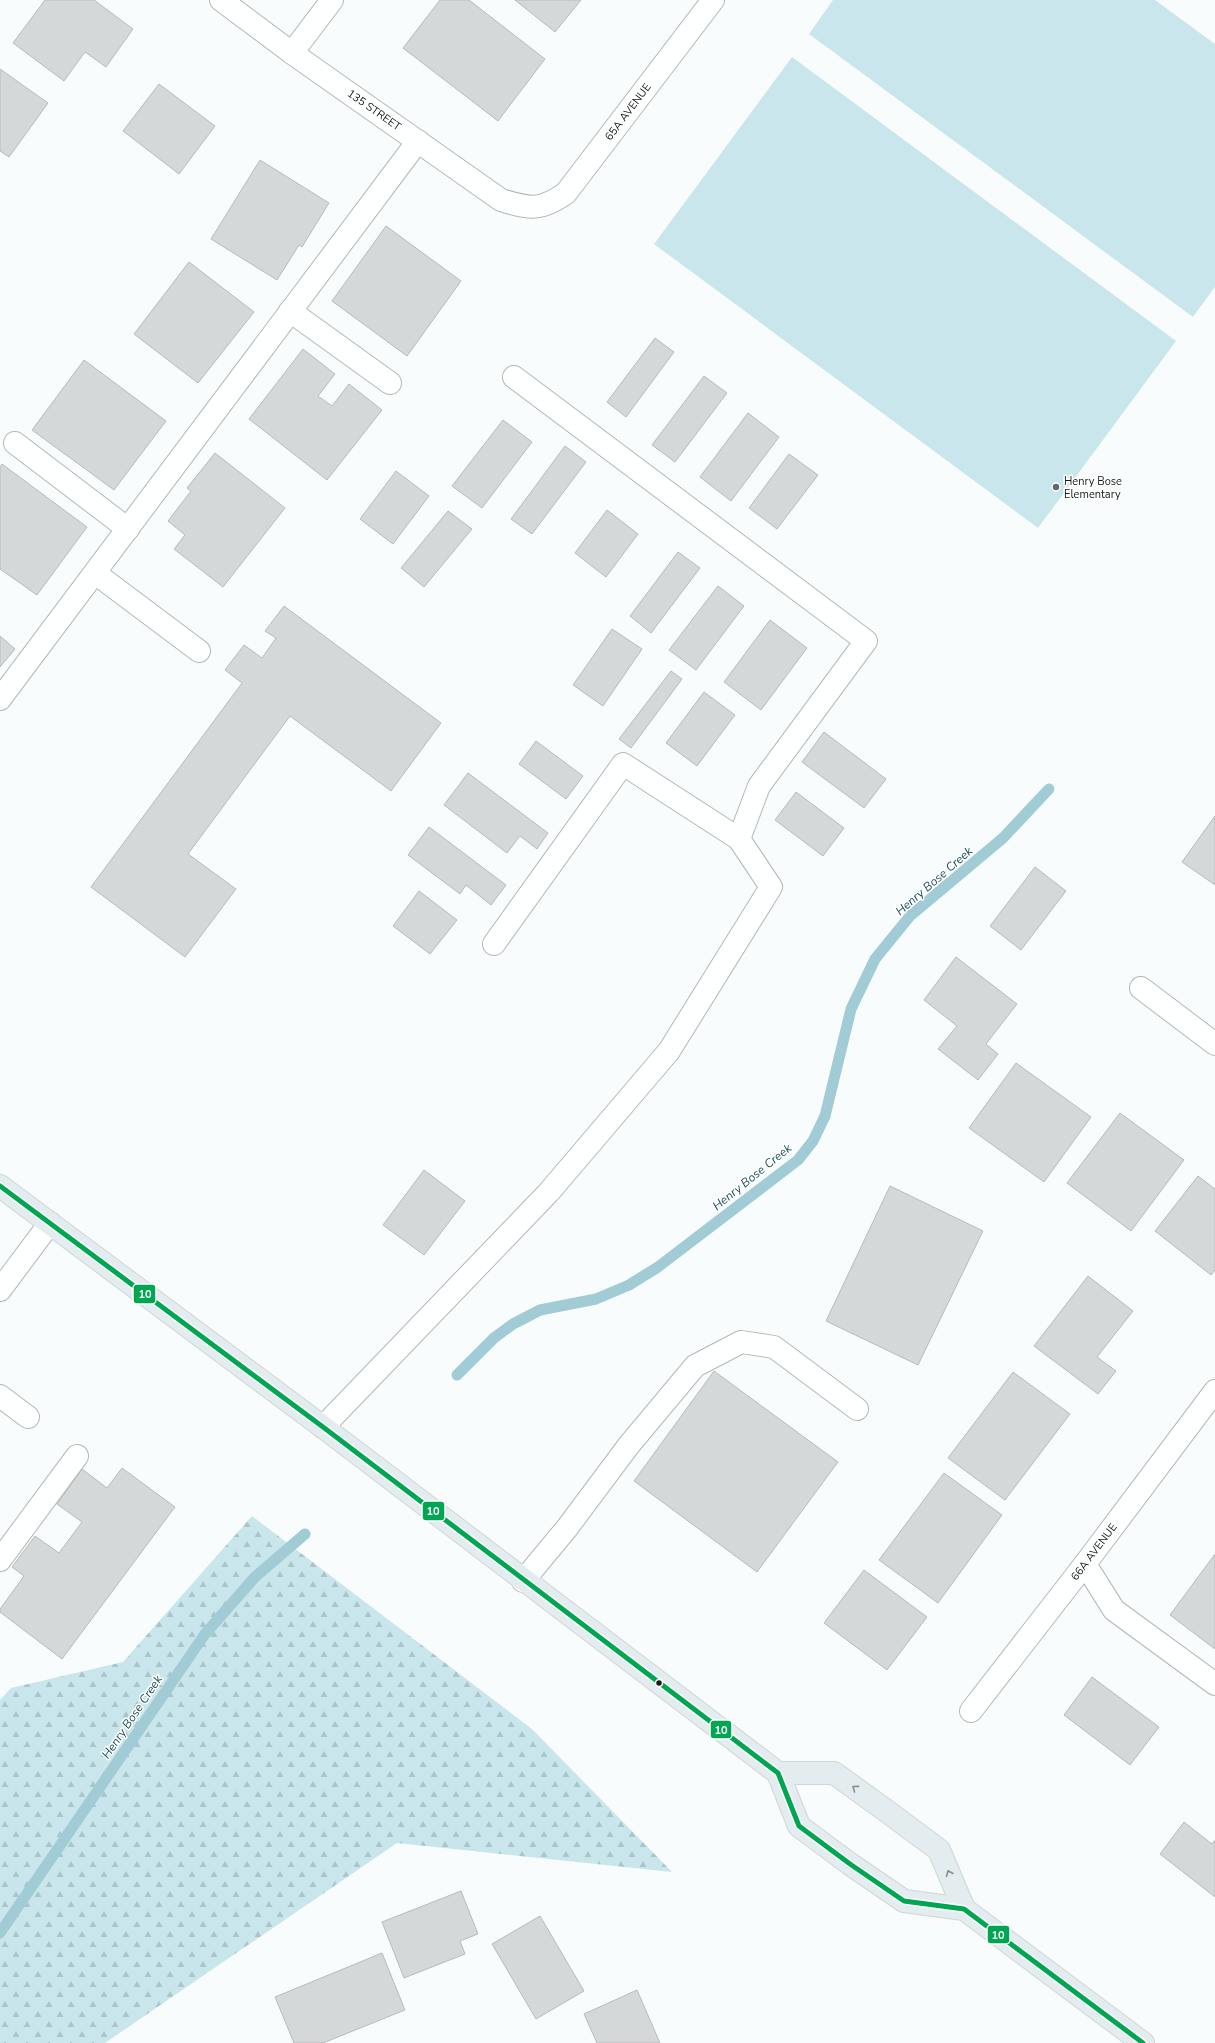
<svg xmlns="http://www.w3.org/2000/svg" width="1215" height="2043" font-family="'Nunito Sans',sans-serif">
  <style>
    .green { fill: #c9e6ed }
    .forest { fill: url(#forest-firs) }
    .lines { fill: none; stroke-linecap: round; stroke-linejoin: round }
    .stream { stroke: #a1ccd5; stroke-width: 11 }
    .building { fill: #d5d8d8; stroke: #b8bbbb }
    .minor-casing { stroke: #b4b7b8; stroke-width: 24 }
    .major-casing { stroke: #d3d5d5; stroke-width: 24 }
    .minor { stroke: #feffff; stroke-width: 22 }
    .major { stroke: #e3ecee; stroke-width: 22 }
    .bus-1-casing { stroke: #fff; stroke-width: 8 }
    .bus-1 { stroke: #00a651; stroke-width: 5 }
    .oneway { stroke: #888e8f }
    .poi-dot { fill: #66696a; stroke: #fff; stroke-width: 1.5 }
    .bus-dot { fill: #181a1b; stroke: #fff; stroke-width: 1.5 }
    .labels { text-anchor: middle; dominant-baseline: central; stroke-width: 3; stroke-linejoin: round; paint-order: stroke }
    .street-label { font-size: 11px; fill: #181a1b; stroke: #fff }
    .poi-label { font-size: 11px; fill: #181a1b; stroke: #fff; text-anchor: start }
    .water-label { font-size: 12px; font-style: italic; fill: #194c56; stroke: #fff }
    .line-badge { stroke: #fff; stroke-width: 1.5 }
    .badge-label { font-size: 11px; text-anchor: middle; font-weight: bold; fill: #fff }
  </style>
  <defs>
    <pattern id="forest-firs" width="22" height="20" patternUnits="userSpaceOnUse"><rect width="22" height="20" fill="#c9e6ed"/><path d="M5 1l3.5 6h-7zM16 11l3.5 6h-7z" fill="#acc5cb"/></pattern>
  </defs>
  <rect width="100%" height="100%" fill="#f8fcfc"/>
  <g class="green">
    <path d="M833 0H1155L1215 44V287L1193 317 809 34Z"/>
    <path d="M792 57 1176 341 1038 528 654 244Z"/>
  </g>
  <path class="forest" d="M252 1516 532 1729 672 1872 397 1843 105 2043H0V1700L11 1688 123 1662Z"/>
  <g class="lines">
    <g class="stream">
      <path d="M457 1375 494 1338 513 1324 540 1310 596 1299 629 1285 658 1267 798 1160 813 1141 825 1116 851 1009 875 959 910 916 1003 838 1049 789"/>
      <path d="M0 1933 205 1634 255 1577 305 1534"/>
    </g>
  </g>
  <g class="building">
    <path d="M45 0H94L133 29 106 67 85 52 64 81 13 43Z"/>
    <path d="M440 0H469L545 59 498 121 403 48Z"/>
    <path d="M515 0H581L555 32Z"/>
    <path d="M0 69 48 103 9 157 0 151Z"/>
    <path d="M159 84 215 126 179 174 123 131Z"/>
    <path d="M260 160 329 203 302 247 299 245 277 280 211 239Z"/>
    <path d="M386 226 461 281 407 356 332 301Z"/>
    <path d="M189 262 254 312 198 383 134 334Z"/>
    <path d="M655 338 674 352 626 417 607 402Z"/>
    <path d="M303 349 335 374 318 396 332 406 349 384 382 410 327 480 249 419Z"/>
    <path d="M84 360 166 421 114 490 32 430Z"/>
    <path d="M704 376 727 393 675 462 652 445Z"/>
    <path d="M748 413 779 437 731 501 700 477Z"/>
    <path d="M503 420 532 442 482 508 452 486Z"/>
    <path d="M565 446 586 462 532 534 511 519Z"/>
    <path d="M215 453 285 508 223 587 174 549 185 535 168 521 191 491 187 488Z"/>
    <path d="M789 454 818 475 777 529 749 508Z"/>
    <path d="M2 464 87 527 37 595 0 569V467Z"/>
    <path d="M396 471 429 496 393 544 360 519Z"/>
    <path d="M607 510 638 534 606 577 575 553Z"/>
    <path d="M448 511 472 529 424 587 401 568Z"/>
    <path d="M678 552 700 568 651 633 630 616Z"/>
    <path d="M718 586 744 606 696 670 669 650Z"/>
    <path d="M284 606 441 723 391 791 290 716 188 854 236 889 185 957 91 887 242 683 225 670 244 645 262 658 276 638 265 631Z"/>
    <path d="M770 620 807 648 761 710 724 682Z"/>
    <path d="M612 629 642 649 603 706 573 685Z"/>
    <path d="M0 636 15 649 0 667Z"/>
    <path d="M671 671 682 679 631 748 619 739Z"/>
    <path d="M704 692 735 715 697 766 666 743Z"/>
    <path d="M824 732 886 779 864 808 802 762Z"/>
    <path d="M536 741 583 776 566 799 519 764Z"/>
    <path d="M468 773 548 833 537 849 520 836 507 853 444 805Z"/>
    <path d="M796 792 844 828 823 856 775 820Z"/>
    <path d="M1215 816V885L1182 862Z"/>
    <path d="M429 827 506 885 491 905 466 885 460 894 408 855Z"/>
    <path d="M1035 867 1066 891 1021 950 990 926Z"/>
    <path d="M419 891 457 920 430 954 393 926Z"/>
    <path d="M956 957 1017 1004 986 1044 998 1054 978 1080 938 1049 957 1026 924 1000Z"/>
    <path d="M1016 1063 1091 1117 1044 1182 969 1128Z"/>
    <path d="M1120 1113 1184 1160 1131 1231 1067 1183Z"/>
    <path d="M424 1170 465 1201 424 1255 383 1225Z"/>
    <path d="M1198 1176 1215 1189V1270L1211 1275 1155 1231Z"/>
    <path d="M890 1186 983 1231 918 1365 826 1321Z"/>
    <path d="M1088 1276 1133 1311 1097 1357 1116 1371 1098 1394 1034 1346Z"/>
    <path d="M714 1371 838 1462 757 1572 634 1481Z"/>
    <path d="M1013 1372 1070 1414 1005 1500 948 1458Z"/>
    <path d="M122 1468 175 1507 62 1659 0 1612V1609L24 1576 12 1567 35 1536 59 1553 82 1522 57 1504 82 1469 107 1488Z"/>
    <path d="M944 1473 1002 1515 938 1603 879 1560Z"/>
    <path d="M1215 1554V1649L1170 1615Z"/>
    <path d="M864 1570 927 1617 887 1670 824 1623Z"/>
    <path d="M1092 1677 1159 1727 1130 1765 1064 1715Z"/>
    <path d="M1184 1822 1212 1844 1215 1840V1897L1160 1854Z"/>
    <path d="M461 1891 478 1934 460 1941 465 1954 404 1978 382 1922Z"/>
    <path d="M540 1916 584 1991 536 2019 492 1944Z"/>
    <path d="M382 1953 405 2010 323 2043H294L275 1997Z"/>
    <path d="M637 1990 660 2043H597L584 2014Z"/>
  </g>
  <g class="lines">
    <g class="minor-casing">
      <g id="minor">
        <path d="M221 0 292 53 501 200C530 209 541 211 566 193L713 0"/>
        <path d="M292 53 332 0"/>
        <path d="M290 311 390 383"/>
        <path d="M15 443 128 529"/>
        <path d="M95 573 199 651"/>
        <path d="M0 699 418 141"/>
        <path d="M494 944 623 764 739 839"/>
        <path d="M1141 988 1215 1044"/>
        <path d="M0 1290 50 1223"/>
        <path d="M0 1396 28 1417"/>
        <path d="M323 1427 549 1192 669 1051 771 887 739 839 759 786 866 641 514 377"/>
        <path d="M0 1560 77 1456"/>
        <path d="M1085 1564 1114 1610 1215 1684"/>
        <path d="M523 1581 567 1528 629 1445 695 1366 741 1342 774 1347 857 1409"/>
        <path d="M971 1711 1085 1564 1215 1391"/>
      </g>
    </g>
    <g class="major-casing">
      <g id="major">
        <path d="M0 1186 323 1427 778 1773 799 1826 850 1864 904 1901 964 1909 1143 2043"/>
        <path d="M778 1773H834L888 1812 939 1850 964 1909"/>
      </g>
    </g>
    <use href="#minor" class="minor"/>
    <use href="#major" class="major"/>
    <g class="bus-1-casing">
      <path id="bus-1" d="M0 1186 323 1427 778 1773 799 1826 850 1864 904 1901 964 1909 1143 2043"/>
    </g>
    <use href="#bus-1" class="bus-1"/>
  </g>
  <defs><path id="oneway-chevron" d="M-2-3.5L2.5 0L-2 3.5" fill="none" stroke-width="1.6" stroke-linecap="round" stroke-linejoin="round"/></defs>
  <g class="oneway">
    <use href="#oneway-chevron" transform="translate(855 1788) rotate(-144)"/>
    <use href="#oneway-chevron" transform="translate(949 1873) rotate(-113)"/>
  </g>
  <circle class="poi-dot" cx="1056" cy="487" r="4"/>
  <circle class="bus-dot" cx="659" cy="1683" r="3.5"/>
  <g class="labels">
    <g class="street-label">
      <text transform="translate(374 110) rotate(35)">135 STREET</text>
      <text transform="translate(628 112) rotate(-53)">65A AVENUE</text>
      <text transform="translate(1094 1552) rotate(-53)">66A AVENUE</text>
    </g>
    <g class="poi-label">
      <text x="1064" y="481">Henry Bose<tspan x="1064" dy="13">Elementary</tspan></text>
    </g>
    <g class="water-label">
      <text transform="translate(934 881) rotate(-41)">Henry Bose Creek</text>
      <text transform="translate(752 1177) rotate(-39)">Henry Bose Creek</text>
      <text transform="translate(132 1717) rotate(-56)">Henry Bose Creek</text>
    </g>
  </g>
  <g class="line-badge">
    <rect x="133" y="1284" width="23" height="20" rx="4" fill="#00a651"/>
    <rect x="422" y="1501" width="23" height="20" rx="4" fill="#00a651"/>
    <rect x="710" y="1720" width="22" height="19" rx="4" fill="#00a651"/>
    <rect x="987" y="1925" width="23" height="19" rx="4" fill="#00a651"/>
  </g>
  <g class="badge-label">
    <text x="145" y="1298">10</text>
    <text x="433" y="1515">10</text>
    <text x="721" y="1734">10</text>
    <text x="998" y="1939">10</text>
  </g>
</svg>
